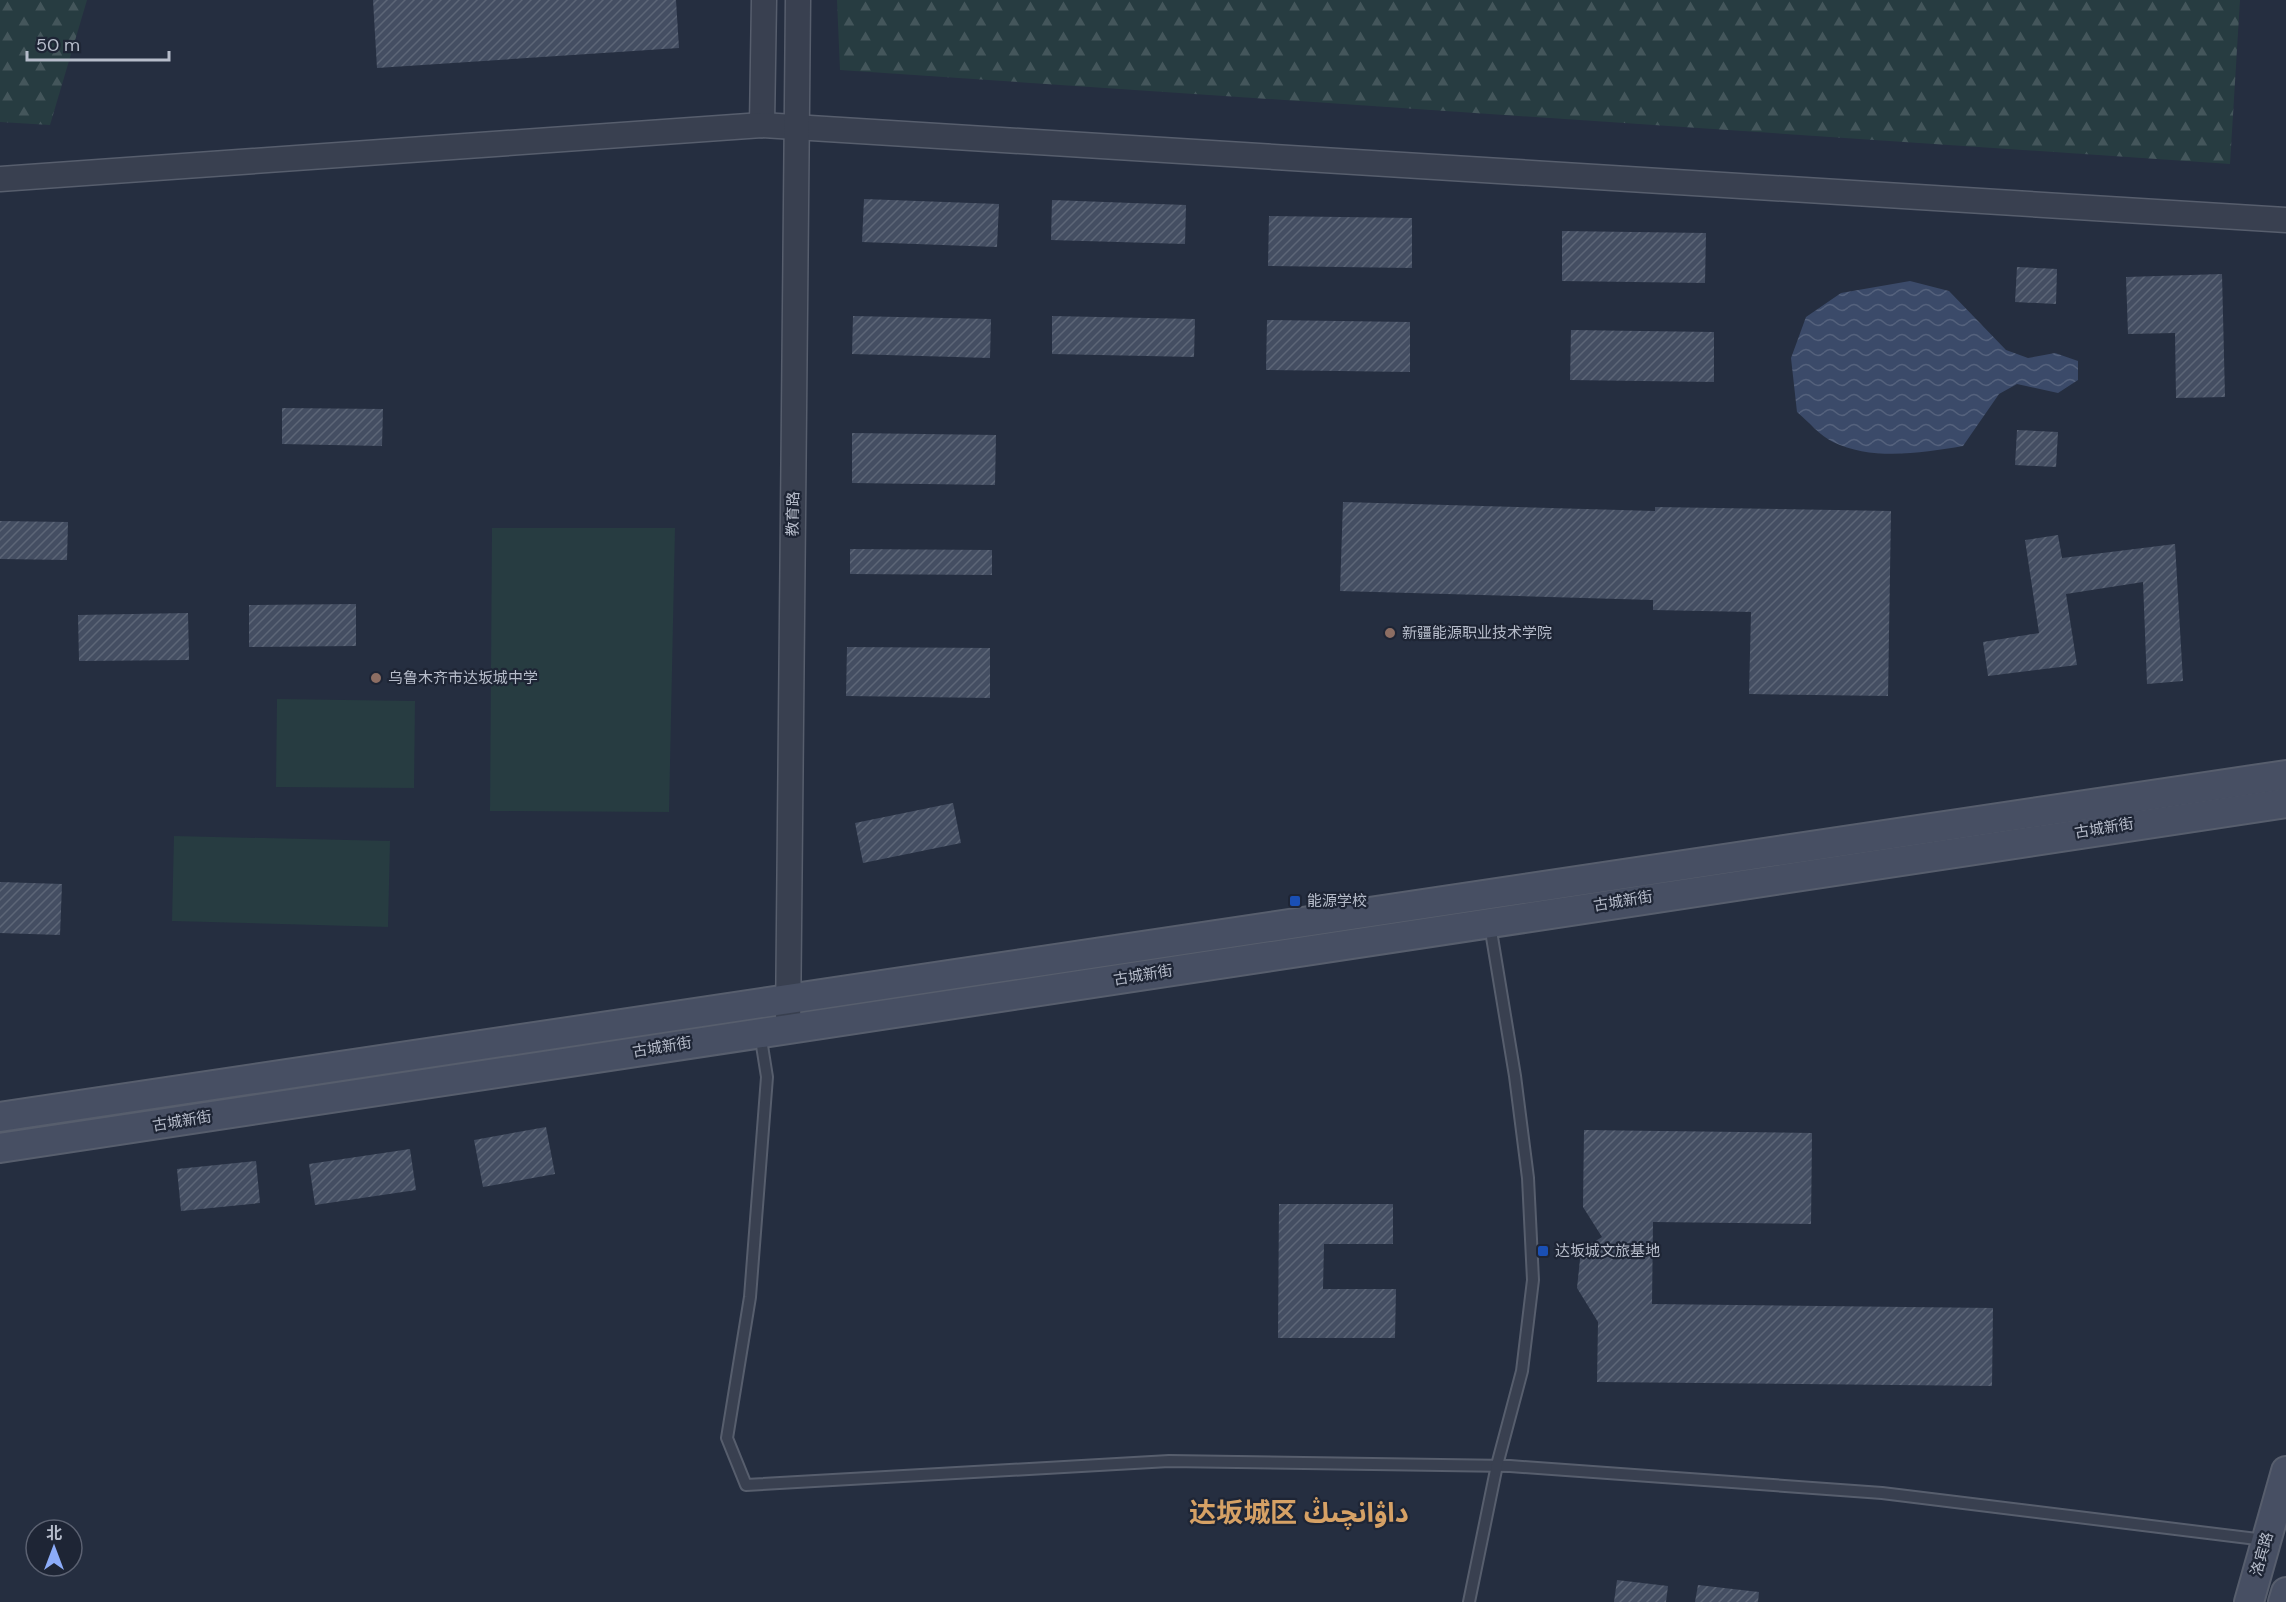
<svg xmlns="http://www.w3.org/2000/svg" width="2286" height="1602" font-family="'DM Sans','Noto Sans Arabic','Noto Sans SC',sans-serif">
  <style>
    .forest { fill: url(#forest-firs) }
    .pitch { fill: #273c41 }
    .water { fill: url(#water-waves) }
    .building { fill: url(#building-hatch) }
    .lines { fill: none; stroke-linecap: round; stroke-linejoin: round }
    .service-casing { stroke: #575e6d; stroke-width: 14 }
    .tertiary-casing { stroke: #575e6d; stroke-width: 27 }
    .secondary-casing { stroke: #575e6d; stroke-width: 32 }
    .service { stroke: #394050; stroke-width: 10 }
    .tertiary { stroke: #394050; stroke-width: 24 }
    .secondary { stroke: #474f63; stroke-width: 28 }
    .education-dot { fill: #8d6e63; stroke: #1e2535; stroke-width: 2 }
    .transit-dot { fill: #1a4fb4; stroke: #1e2535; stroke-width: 2 }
    .labels { text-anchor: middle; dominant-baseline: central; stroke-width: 4.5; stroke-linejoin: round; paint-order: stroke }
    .street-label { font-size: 15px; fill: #b6bcca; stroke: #1e2535 }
    .poi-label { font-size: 15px; fill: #b6bcca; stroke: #1e2535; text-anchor: start }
    .town-label { font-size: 27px; font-weight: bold; fill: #d6a165; stroke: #1e2535 }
  </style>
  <defs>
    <pattern id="forest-firs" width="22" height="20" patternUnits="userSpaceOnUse" patternTransform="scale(1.5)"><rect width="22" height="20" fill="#273c41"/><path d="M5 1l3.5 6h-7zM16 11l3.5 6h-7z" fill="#44565b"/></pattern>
    <pattern id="water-waves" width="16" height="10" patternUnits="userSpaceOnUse" patternTransform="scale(1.5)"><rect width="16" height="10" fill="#3b4a69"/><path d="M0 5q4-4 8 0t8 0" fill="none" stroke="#55627d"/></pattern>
    <pattern id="building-hatch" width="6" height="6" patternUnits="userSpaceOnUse" patternTransform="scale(1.5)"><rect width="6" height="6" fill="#444e62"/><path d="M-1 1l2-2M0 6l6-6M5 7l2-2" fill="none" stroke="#5d6677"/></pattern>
  </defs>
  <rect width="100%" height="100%" fill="#252e40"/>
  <g class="forest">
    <path d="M0 0H87L50 125 0 122Z"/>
    <path d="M837 0H2240L2230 164 840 70Z"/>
  </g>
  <g class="pitch">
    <path d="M492 528H675L669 812 490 811Z"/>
    <path d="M277 699 415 701 414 788 276 787Z"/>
    <path d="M174 836 390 841 388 927 172 921Z"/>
  </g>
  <path class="water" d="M1910 281 1949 291 2006 350 2028 358 2055 353 2078 361V380L2058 393 2017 384 1999 394 1963 446C1922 453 1872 461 1833 442 1820 436 1808 421 1797 412L1791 358 1806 317 1841 293Z"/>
  <g class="building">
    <path d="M373 0H676L679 48 377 68Z"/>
    <path d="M864 199 999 204 997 247 862 242Z"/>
    <path d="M1052 200 1186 205 1185 244 1051 240Z"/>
    <path d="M1269 216 1412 218V268L1268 266Z"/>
    <path d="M1562 231 1706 233 1705 283 1562 281Z"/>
    <path d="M2017 267 2057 269 2056 304 2015 302Z"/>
    <path d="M2222 274 2225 397 2176 398 2175 333 2128 334 2126 277Z"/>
    <path d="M853 316 991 319 990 358 852 354Z"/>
    <path d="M1052 316 1195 319 1194 357 1052 354Z"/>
    <path d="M1267 320 1410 322V372L1266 370Z"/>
    <path d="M1571 330 1714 332V382L1570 380Z"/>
    <path d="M282 408 383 409 382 446 282 444Z"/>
    <path d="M2017 430 2058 432 2056 467 2015 465Z"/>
    <path d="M852 433 996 435 995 485 852 483Z"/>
    <path d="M1343 502 1655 511V507L1891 511 1888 696 1749 694 1751 612 1653 610V600L1340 591Z"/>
    <path d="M0 521 68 522 67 560 0 559Z"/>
    <path d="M2058 535 2062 558 2175 544 2183 681 2147 684 2143 582 2066 594 2077 665 1988 676 1983 642 2039 633 2025 540Z"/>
    <path d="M850 549 992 550V575L850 574Z"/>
    <path d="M356 604V646L249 647V605Z"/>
    <path d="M188 613 189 660 79 661 78 615Z"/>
    <path d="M847 647 990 648V698L846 696Z"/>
    <path d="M953 803 961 843 863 863 855 823Z"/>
    <path d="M0 882 62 884 60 935 0 933Z"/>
    <path d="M546 1127 555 1174 483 1187 474 1140Z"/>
    <path d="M1584 1130 1812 1133 1811 1224 1653 1222 1652 1304 1993 1308 1992 1386 1597 1382 1598 1322 1577 1288 1581 1250 1602 1237 1583 1207Z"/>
    <path d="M410 1149 416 1190 315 1205 309 1164Z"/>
    <path d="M256 1161 260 1203 181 1211 177 1169Z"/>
    <path d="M1279 1204H1393V1244H1324L1323 1289H1396L1395 1338H1278Z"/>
    <path d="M1617 1580 1668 1586 1666 1602H1614Z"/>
    <path d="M1698 1585 1759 1592 1758 1602H1695Z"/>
  </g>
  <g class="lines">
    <g class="service-casing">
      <g id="service">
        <path d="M760 1033 767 1077 750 1297 727 1438 746 1485 1169 1461 1510 1466 1882 1493 2265 1540"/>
        <path d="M1469 1602 1497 1465 1522 1371 1533 1280 1528 1178 1515 1076 1490 925"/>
      </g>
    </g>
    <g class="tertiary-casing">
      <g id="tertiary">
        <path d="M762 125 764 0"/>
        <path d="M0 179 762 125 2286 220"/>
        <path d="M788 1029 798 0"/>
      </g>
    </g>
    <g class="secondary-casing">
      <g id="secondary">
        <path d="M0 1117 2286 775"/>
        <path d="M0 1148 2286 803"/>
        <path d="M2249 1602 2286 1471"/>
        <path d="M2283 1602 2286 1592"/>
      </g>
    </g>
    <use href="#service" class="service"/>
    <use href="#tertiary" class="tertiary"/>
    <use href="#secondary" class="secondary"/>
  </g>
  <g class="education-dot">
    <circle cx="1390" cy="633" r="6"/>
    <circle cx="376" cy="678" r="6"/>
  </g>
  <g class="transit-dot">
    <rect x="1289" y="895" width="12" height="12" rx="3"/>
    <rect x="1537" y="1245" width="12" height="12" rx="3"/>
  </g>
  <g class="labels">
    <g class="street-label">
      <text transform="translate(793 514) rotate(-89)">教育路</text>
      <text transform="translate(2104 828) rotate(-9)">古城新街</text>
      <text transform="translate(1623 901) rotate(-9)">古城新街</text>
      <text transform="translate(1143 975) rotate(-9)">古城新街</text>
      <text transform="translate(662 1047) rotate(-9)">古城新街</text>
      <text transform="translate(182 1121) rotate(-9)">古城新街</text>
      <text transform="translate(2262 1554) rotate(-74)">洛宾路</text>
    </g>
    <g class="poi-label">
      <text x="1402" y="633">新疆能源职业技术学院</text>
      <text x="388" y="678">乌鲁木齐市达坂城中学</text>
      <text x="1307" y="901">能源学校</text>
      <text x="1555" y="1251">达坂城文旅基地</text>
    </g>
    <g class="town-label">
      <text x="1299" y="1512">达坂城区 داۋانچىڭ</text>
    </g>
  </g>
  <g transform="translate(54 1548)"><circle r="28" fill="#1e2535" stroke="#5b6171" stroke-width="1.5"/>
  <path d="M0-4.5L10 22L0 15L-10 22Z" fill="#8cacf9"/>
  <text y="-9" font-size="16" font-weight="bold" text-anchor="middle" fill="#b6bcca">北</text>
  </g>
  <path d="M27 51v9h142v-9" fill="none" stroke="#b6bcca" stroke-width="3"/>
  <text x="36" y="51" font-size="18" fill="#b6bcca" stroke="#1e2535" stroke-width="4.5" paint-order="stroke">50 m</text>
</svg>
